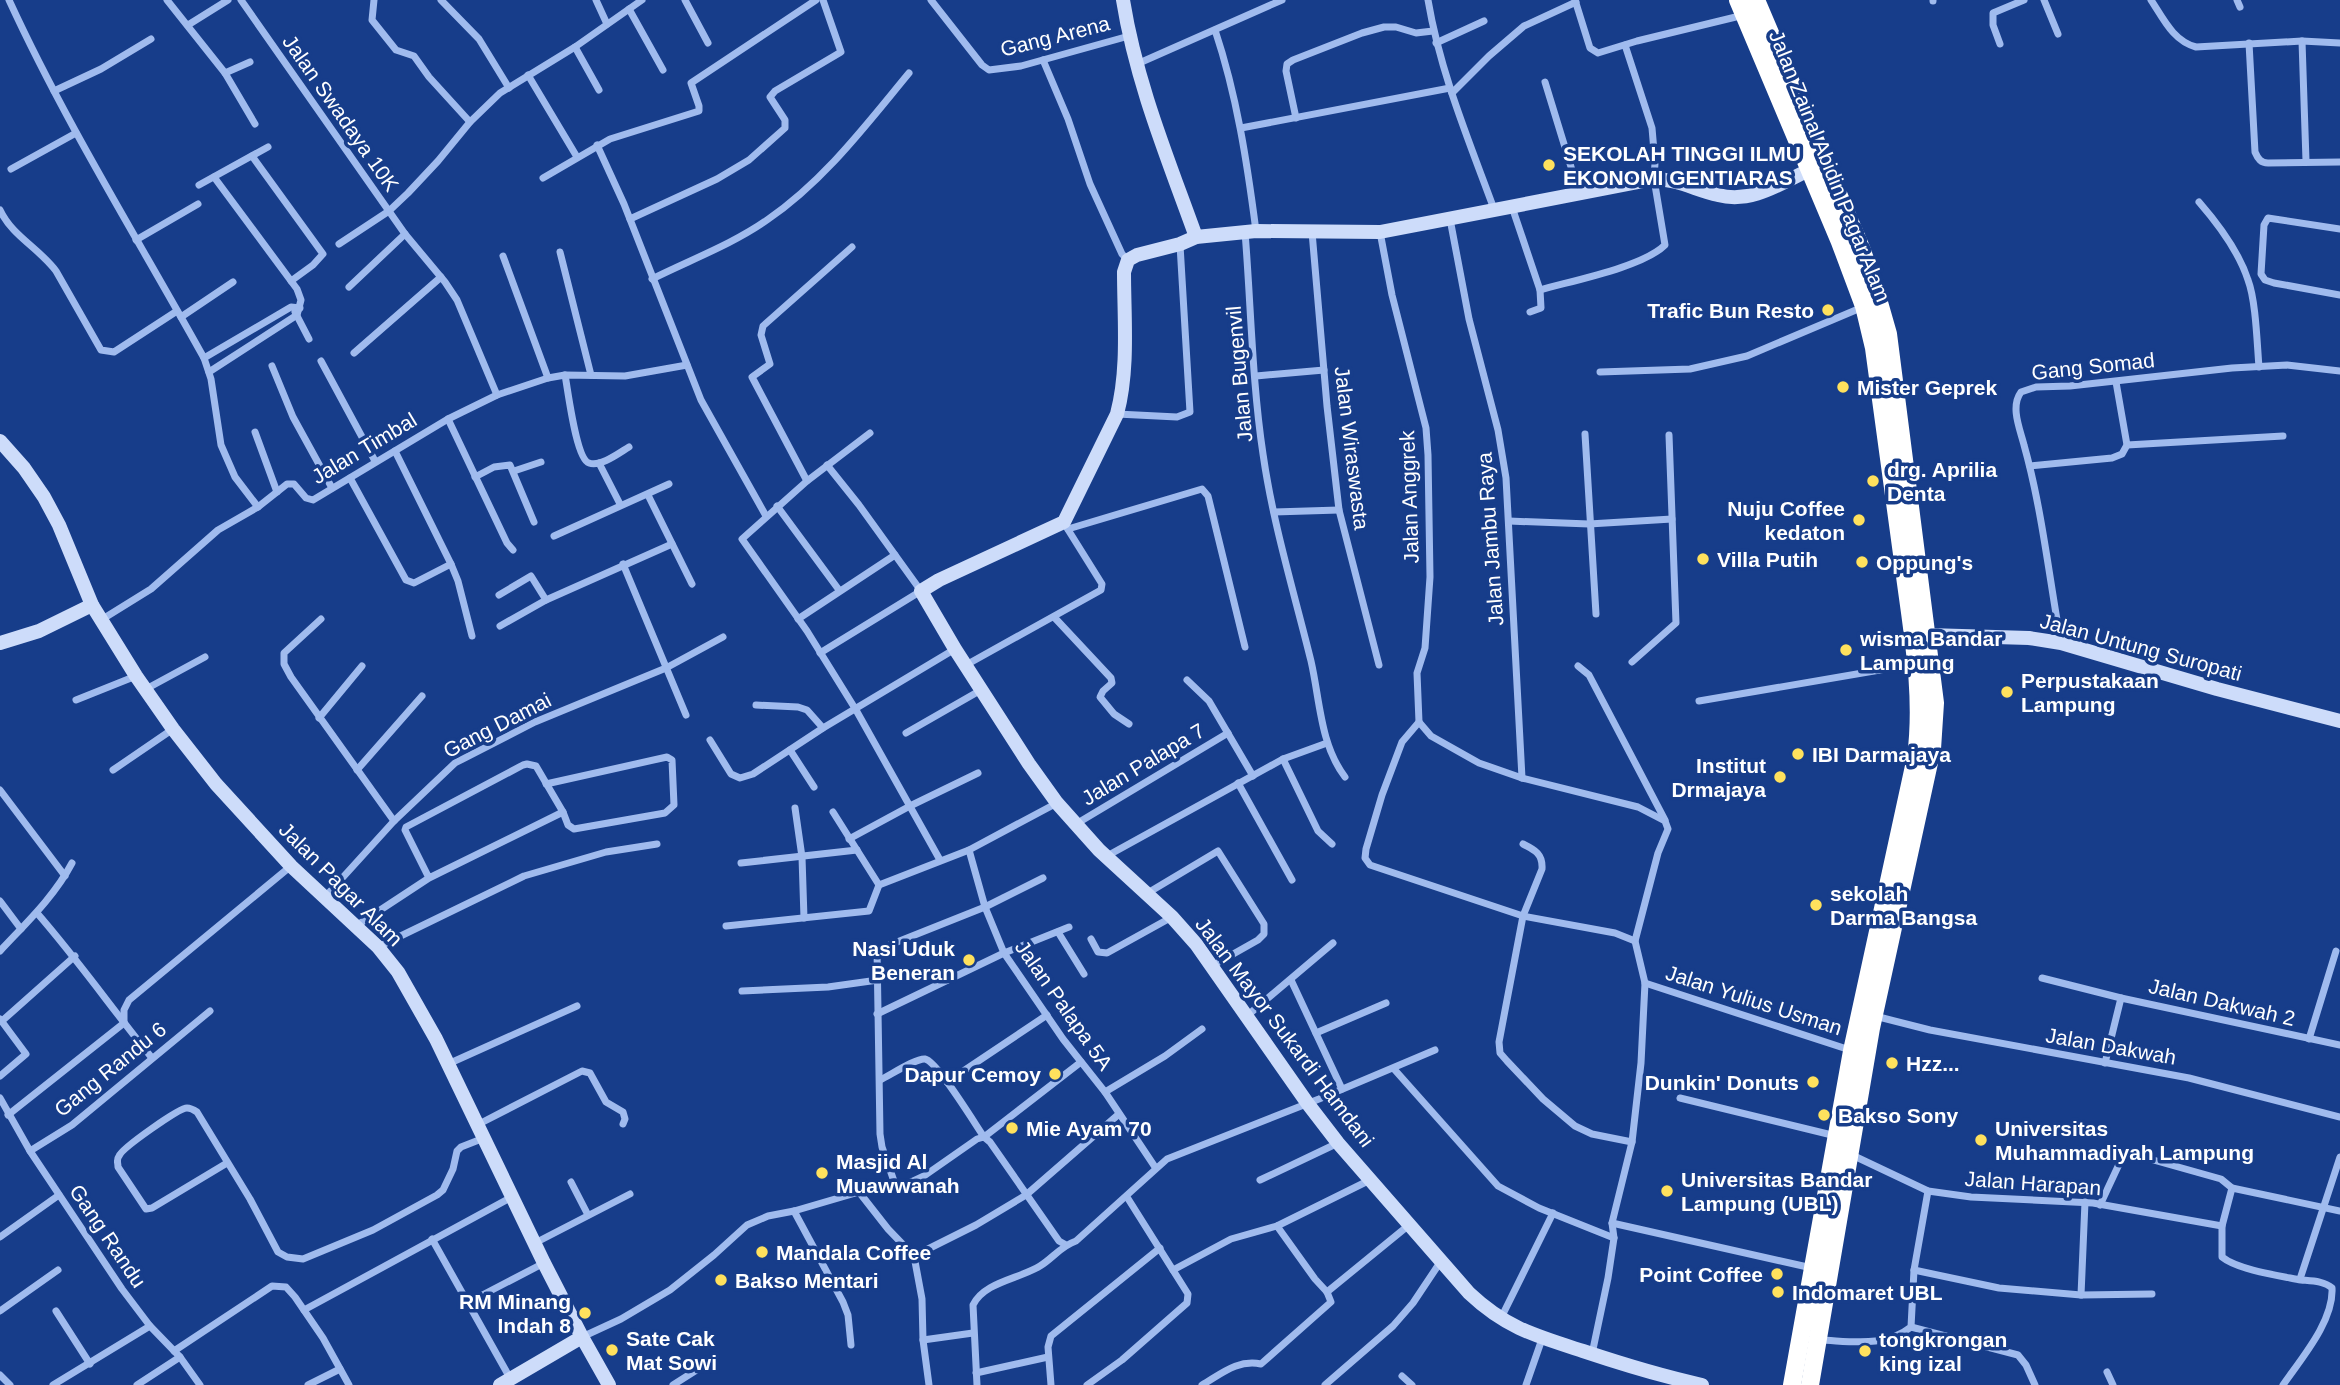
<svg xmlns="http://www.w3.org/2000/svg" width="2340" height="1385" font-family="Helvetica,sans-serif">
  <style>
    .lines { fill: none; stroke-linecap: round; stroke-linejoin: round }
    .street { stroke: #a0bbee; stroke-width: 7 }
    .secondary { stroke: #cddcfa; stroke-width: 14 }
    .highway { stroke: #fff; stroke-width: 18 }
    .poi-dot { fill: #ffe15d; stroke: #173d8a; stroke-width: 2.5 }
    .labels { text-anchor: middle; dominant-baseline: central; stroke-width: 7; stroke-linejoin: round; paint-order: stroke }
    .street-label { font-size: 21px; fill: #fff; stroke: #173d8a }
    .poi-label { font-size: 21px; font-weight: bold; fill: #fff; stroke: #173d8a; text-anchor: start }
  </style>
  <rect width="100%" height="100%" fill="#173d8a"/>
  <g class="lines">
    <g class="street">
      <path d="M9 0C66 124 138 239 204 358L211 379 221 445 235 477 258 507"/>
      <path d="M167 0 225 73 255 124"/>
      <path d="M241 0 405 234 445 282 457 300 497 395"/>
      <path d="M374 0 372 20 396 50 414 56 429 77 470 122"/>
      <path d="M441 0 479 39 509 88"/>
      <path d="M596 0 607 24"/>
      <path d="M685 0 708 43"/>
      <path d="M931 0 982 65 989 70 1021 66 1129 36"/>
      <path d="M1428 0C1440 72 1469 141 1494 209"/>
      <path d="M1575 0 1590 48 1598 53 1637 41 1744 15"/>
      <path d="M1933 0V1"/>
      <path d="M2044 0 2058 34"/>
      <path d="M2151 0C2163 18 2173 41 2196 47L2302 41 2340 43"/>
      <path d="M2237 0 2240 7"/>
      <path d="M629 9 663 70"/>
      <path d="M188 25 228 0"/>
      <path d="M1215 30C1237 96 1247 162 1256 231"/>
      <path d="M2302 41 2306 161"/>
      <path d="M1436 43 1484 21"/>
      <path d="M2249 43 2255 152C2258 159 2261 163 2268 163L2340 162"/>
      <path d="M2000 44 1993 25V13L2024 0"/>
      <path d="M575 47 599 90"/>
      <path d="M1043 60 1068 119 1090 184 1122 254 1128 260"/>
      <path d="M1137 64 1282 0"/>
      <path d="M225 73 250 62"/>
      <path d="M528 75 577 157"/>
      <path d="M1545 82 1579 193"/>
      <path d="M54 91 101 69 151 39"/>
      <path d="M1452 93 1489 56 1524 26 1576 2"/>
      <path d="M1296 118 1286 71 1287 64 1293 60 1362 33 1384 27H1396L1416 33 1433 31"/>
      <path d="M1241 128 1450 88"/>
      <path d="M597 145 624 204 701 400 766 516"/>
      <path d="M252 156 323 254 313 265 291 281"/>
      <path d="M11 169 76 133"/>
      <path d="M543 178 610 139 699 111V106L691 83 816 0"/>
      <path d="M199 185 268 147"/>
      <path d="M2199 202C2219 225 2239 252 2248 280 2256 301 2257 344 2259 367"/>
      <path d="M1512 207 1540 290 1541 308 1530 312"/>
      <path d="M0 210C12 236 39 248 56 271L101 350 114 352 177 311"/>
      <path d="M630 219 717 179 749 160 785 128V120L770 97 775 91 841 52 823 0"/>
      <path d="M1450 219 1469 319 1498 430 1506 478 1522 778"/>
      <path d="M2340 229 2268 218 2264 225 2261 274 2265 280 2274 283 2340 295"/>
      <path d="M1245 232C1251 306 1252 381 1263 454 1273 524 1294 592 1311 661 1320 700 1320 744 1345 777"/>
      <path d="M1312 232 1327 406 1339 510 1379 665"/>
      <path d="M1380 232 1392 295 1426 428 1428 455 1430 577 1425 648 1417 673 1419 722 1431 736 1479 763 1522 778 1638 807 1665 821 1668 829 1658 853 1635 941 1645 983 1641 1063 1632 1142 1612 1223 1614 1238 1608 1278 1592 1354"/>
      <path d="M136 240 198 204"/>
      <path d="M339 244 389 211 408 193 438 161 470 122 500 93 575 47 642 0"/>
      <path d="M560 252 591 375"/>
      <path d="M503 256 548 378"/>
      <path d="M652 279C690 260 733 244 767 220 824 181 866 125 909 73"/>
      <path d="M349 287 405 234"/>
      <path d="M1540 290C1571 281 1643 267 1665 245L1654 179 1655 163 1652 128 1625 45"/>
      <path d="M295 312 309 339"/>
      <path d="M181 317 233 282"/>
      <path d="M354 353 441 277"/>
      <path d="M204 358 291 307 300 308"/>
      <path d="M321 361 375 461"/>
      <path d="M272 366 293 417 332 488"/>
      <path d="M209 372 297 315 301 300 297 289 214 177"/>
      <path d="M1600 372 1690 369 1747 356 1863 307"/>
      <path d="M565 375C568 390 576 459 589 463 601 467 619 453 629 447"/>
      <path d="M1256 376 1324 370"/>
      <path d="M1117 414 1177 417 1190 412 1180 245"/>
      <path d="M448 419 507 543 513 550"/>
      <path d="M255 432 277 492"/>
      <path d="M870 433 807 481 742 539 807 631 856 710 940 860"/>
      <path d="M1585 434 1596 614"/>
      <path d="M2127 445 2283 436"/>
      <path d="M395 451 451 564 458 581 472 636"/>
      <path d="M599 463 620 504"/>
      <path d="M2030 466 2112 458 2122 454 2127 445 2116 382"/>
      <path d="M514 471 541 462"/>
      <path d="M475 477 494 467 510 465 534 522"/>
      <path d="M350 478 406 580 414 583 451 564"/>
      <path d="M807 481 752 377 770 364 761 335 763 326 852 247"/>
      <path d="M648 495 692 584"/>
      <path d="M777 506 839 590"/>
      <path d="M1274 512 1339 510"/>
      <path d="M1509 521 1589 524 1672 519"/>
      <path d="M1068 529 1202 489 1208 496 1245 647"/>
      <path d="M554 536 669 484"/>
      <path d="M623 564 686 715"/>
      <path d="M499 595 531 576 546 600"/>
      <path d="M1054 617 1111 678 1112 683 1103 691 1100 697 1114 714 1129 724"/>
      <path d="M321 619 284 653V664L291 677 394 821"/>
      <path d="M798 619 895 555"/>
      <path d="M101 620 151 589 218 530 258 507 287 484H294L306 498 313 500 448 419 497 395 548 378 565 375 625 376 687 365"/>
      <path d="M500 626 546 600 672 544"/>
      <path d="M2061 643C2049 577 2042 509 2024 445 2020 429 2010 407 2021 392L2036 387 2070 386 2232 368 2287 365 2340 371"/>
      <path d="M820 653 921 591 859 505 827 465"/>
      <path d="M1632 662 1676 623 1669 435"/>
      <path d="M966 665 1101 590 1102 584 1067 528"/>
      <path d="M1578 666 1589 675 1665 820"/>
      <path d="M1187 680 1209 701 1253 776"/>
      <path d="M146 689 205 657"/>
      <path d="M76 700 136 676"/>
      <path d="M1699 701 1915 664"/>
      <path d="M756 705 798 707 807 710 823 728"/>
      <path d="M319 718 362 666"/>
      <path d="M1419 722 1402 742 1382 795 1366 849 1365 858 1370 865 1523 916 1615 933 1635 941"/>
      <path d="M906 733 981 690"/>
      <path d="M710 740 731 774 740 778 753 774 823 728 955 649"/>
      <path d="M790 750 814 787"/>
      <path d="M1283 759 1318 831 1332 844"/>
      <path d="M113 770 173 729"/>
      <path d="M357 770 422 696"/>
      <path d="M1238 783 1292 880"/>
      <path d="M546 784 667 757 672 760 674 805 665 813 574 829 568 825 563 812"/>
      <path d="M0 790 65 876"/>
      <path d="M795 808 802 857 804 918"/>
      <path d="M833 812 879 885"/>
      <path d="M1076 824 1228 733"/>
      <path d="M849 839 910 806 978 773"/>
      <path d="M1523 844C1535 850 1543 854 1542 869L1523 916 1499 1042 1500 1053 1507 1061 1543 1099 1575 1126 1592 1134 1632 1142"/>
      <path d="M969 850 985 907 1004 953 1063 1039 1105 1092 1155 1167"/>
      <path d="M1107 856 1283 759 1327 743"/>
      <path d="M741 863 857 850"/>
      <path d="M1146 894 1218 851 1264 924V934L1258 940 1212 966"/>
      <path d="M325 897 394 821 455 763 535 722 666 668 723 637"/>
      <path d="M0 901 21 929"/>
      <path d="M37 913C78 960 113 1010 152 1058"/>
      <path d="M356 926 429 878 563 812 536 766 527 764 523 765 406 827 405 830 429 878"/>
      <path d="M726 926 869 911 879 885 969 850 1057 803"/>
      <path d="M1058 932 1084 974"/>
      <path d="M1091 939 1098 952 1107 953 1172 917"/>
      <path d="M378 947 524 876 606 852 657 844"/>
      <path d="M0 951C26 923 54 897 72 863"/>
      <path d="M2042 978 2121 998"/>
      <path d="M1291 980 1342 1089"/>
      <path d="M1645 983 1850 1050"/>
      <path d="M742 991 828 987 878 980"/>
      <path d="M877 1014 1004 953 1069 927"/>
      <path d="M1248 1015 1333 943"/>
      <path d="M1875 1016 1930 1030 2189 1078 2340 1117"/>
      <path d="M2 1021 75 956"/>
      <path d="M124 1023V1010L129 1000 291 866"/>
      <path d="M1316 1033 1386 1003"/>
      <path d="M2309 1039 2336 951"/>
      <path d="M2105 1063 2121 998 2340 1045"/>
      <path d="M448 1064 577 1006"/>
      <path d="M1394 1069 1498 1186 1539 1208 1614 1238"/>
      <path d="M0 1076 26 1054 0 1019"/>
      <path d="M880 1080C889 1076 916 1058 925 1059 937 1061 975 1124 984 1137L1081 1062"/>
      <path d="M947 1082 1047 1015"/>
      <path d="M1105 1092 1165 1056 1202 1029"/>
      <path d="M0 1098 30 1151 122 1289 150 1326 180 1357 200 1385"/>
      <path d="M1680 1098 1836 1136"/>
      <path d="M8 1115 124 1023"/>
      <path d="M477 1125 582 1071 590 1073 606 1102 623 1112 625 1119 623 1124"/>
      <path d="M30 1151 72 1125 210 1011"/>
      <path d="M1852 1155 1928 1191 1971 1197 2093 1203 2222 1226"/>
      <path d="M227 1163 152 1208 146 1209 118 1167C118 1162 116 1160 119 1156 122 1148 179 1108 187 1108 190 1108 194 1110 197 1112L250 1199 278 1252 287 1257 303 1259 373 1230 437 1195 443 1190 453 1169 457 1151 461 1147 484 1138"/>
      <path d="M1260 1180 1338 1143"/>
      <path d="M571 1182 588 1215"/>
      <path d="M895 1184 882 1147 880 1134 877 950 985 907 1043 878"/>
      <path d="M2232 1188 2222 1226V1257C2238 1270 2281 1276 2301 1280 2312 1281 2324 1281 2332 1288 2334 1321 2301 1359 2283 1385"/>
      <path d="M859 1192 888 1229 914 1256 922 1299 923 1340 929 1385"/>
      <path d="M2100 1205 2121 1160 2124 1156 2132 1154 2221 1179 2232 1188 2340 1211"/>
      <path d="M794 1211 843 1302 848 1315 851 1345"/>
      <path d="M1612 1223 1812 1268"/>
      <path d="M0 1237 59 1195"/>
      <path d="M432 1239 510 1378"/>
      <path d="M535 1243 630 1194"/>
      <path d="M914 1256 976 1225 1026 1195 1119 1114"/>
      <path d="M1173 1270 1231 1239 1277 1226 1370 1180"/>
      <path d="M1914 1270 1999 1288 2081 1295 2152 1294"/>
      <path d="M2300 1279 2340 1157"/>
      <path d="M1327 1292 1409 1225"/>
      <path d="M2081 1295 2085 1202"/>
      <path d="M469 1302 544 1263"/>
      <path d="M304 1310 512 1197"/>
      <path d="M0 1311 58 1270"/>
      <path d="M56 1311 90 1364"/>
      <path d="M1501 1318 1553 1213"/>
      <path d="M1911 1327 2018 1355 2026 1365 2035 1385"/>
      <path d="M582 1337 621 1319 670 1290 714 1255 747 1225 768 1216 794 1211 859 1192 909 1183 924 1176 977 1139 984 1137 990 1142 1059 1241 1066 1245"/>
      <path d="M923 1340 973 1333"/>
      <path d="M1819 1340C1851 1341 1885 1348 1911 1327L1914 1270 1928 1191"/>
      <path d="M174 1351 272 1286 286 1287 295 1297 323 1338 349 1385"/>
      <path d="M2107 1372 2113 1385"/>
      <path d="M976 1373 1048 1357"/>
      <path d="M0 1375 10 1385"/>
      <path d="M1402 1376 1412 1385"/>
      <path d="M53 1385 150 1326"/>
      <path d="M137 1385 180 1357"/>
      <path d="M308 1385 340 1369"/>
      <path d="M673 1385 706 1364"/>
      <path d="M977 1385 973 1305C984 1282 1019 1279 1040 1266 1053 1258 1061 1246 1076 1241L1167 1159 1319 1099 1435 1050"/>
      <path d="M1051 1385 1048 1347 1051 1336 1160 1248"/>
      <path d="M1087 1385 1122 1360 1187 1303 1188 1294 1127 1197"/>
      <path d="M1202 1385C1221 1374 1238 1359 1261 1364L1331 1302 1327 1292 1315 1279 1277 1226"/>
      <path d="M1325 1385 1393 1326 1413 1303 1441 1261"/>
      <path d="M1526 1385 1542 1339"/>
    </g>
    <g class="secondary">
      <path d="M1123 0C1136 82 1168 159 1196 237"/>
      <path d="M0 441 24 468 44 497 59 525 92 605 136 676 173 729 216 784 291 866 378 947 398 972 436 1039 544 1263 582 1337 609 1385"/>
      <path d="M1928 635 2029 638 2061 643 2217 689 2340 721"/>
      <path d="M0 643 39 631 92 605"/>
      <path d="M500 1385 582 1337"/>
      <path d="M1702 1385C1661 1376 1622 1364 1583 1351 1536 1336 1506 1328 1469 1293L1338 1143 1308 1104 1196 944 1172 917 1099 850 1057 803 1029 764 955 649 921 591 939 580 1064 522 1117 414C1129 369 1124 318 1124 272L1128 260 1137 255 1180 244 1196 237 1256 231 1380 232 1654 179C1677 179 1696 190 1718 195 1752 204 1781 183 1811 169"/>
    </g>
    <g class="highway">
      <path d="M1738 0 1840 242 1864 306 1874 348C1884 424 1894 500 1905 576 1913 636 1924 696 1916 757L1852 1051 1792 1385"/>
      <path d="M1756 0 1861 248 1874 285 1888 334 1935 703 1932 749 1871 1028 1810 1385"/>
    </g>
  </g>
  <g class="poi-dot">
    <circle cx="1549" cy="165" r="7"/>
    <circle cx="1828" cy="310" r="7"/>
    <circle cx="1843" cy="387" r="7"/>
    <circle cx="1873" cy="481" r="7"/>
    <circle cx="1859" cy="520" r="7"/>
    <circle cx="1703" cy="559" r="7"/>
    <circle cx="1862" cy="562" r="7"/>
    <circle cx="1846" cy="650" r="7"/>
    <circle cx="2007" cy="692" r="7"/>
    <circle cx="1798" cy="754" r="7"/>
    <circle cx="1780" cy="777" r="7"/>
    <circle cx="1816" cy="905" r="7"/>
    <circle cx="969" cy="960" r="7"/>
    <circle cx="1892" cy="1063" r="7"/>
    <circle cx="1055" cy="1074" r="7"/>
    <circle cx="1813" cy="1082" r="7"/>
    <circle cx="1824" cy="1115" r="7"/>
    <circle cx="1012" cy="1128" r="7"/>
    <circle cx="1981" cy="1140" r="7"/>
    <circle cx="822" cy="1173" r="7"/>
    <circle cx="1667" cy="1191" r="7"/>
    <circle cx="762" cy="1252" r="7"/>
    <circle cx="1777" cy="1274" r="7"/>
    <circle cx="721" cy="1280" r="7"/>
    <circle cx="1778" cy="1292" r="7"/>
    <circle cx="585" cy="1313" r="7"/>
    <circle cx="612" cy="1350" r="7"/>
    <circle cx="1865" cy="1351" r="7"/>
  </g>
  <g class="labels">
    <g class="street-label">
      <text transform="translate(1055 36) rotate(-14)">Gang Arena</text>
      <text transform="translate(341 113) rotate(55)">Jalan Swadaya 10K</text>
      <text transform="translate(1830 166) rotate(68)">Jalan Zainal Abidin Pagar Alam</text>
      <text transform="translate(2093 366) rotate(-6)">Gang Somad</text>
      <text transform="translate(1239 374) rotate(-95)">Jalan Bugenvil</text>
      <text transform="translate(364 448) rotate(-31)">Jalan Timbal</text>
      <text transform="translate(1352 448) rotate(83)">Jalan Wiraswasta</text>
      <text transform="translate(1409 497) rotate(-92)">Jalan Anggrek</text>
      <text transform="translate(1490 539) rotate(-94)">Jalan Jambu Raya</text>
      <text transform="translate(2141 647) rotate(15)">Jalan Untung Suropati</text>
      <text transform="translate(497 725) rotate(-27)">Gang Damai</text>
      <text transform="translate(1143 764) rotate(-31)">Jalan Palapa 7</text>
      <text transform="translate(341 884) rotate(45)">Jalan Pagar Alam</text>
      <text transform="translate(1754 1000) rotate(18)">Jalan Yulius Usman</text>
      <text transform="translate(2222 1002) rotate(13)">Jalan Dakwah 2</text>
      <text transform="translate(1064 1005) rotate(55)">Jalan Palapa 5A</text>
      <text transform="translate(1285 1032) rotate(53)">Jalan Mayor Sukardi Hamdani</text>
      <text transform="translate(2111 1046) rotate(10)">Jalan Dakwah</text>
      <text transform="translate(110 1069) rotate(-39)">Gang Randu 6</text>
      <text transform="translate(2033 1183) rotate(4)">Jalan Harapan</text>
      <text transform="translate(108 1236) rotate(56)">Gang Randu</text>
    </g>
    <g class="poi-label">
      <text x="1563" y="153">SEKOLAH TINGGI ILMU<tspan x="1563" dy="24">EKONOMI GENTIARAS</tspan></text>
      <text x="1814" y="310" text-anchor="end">Trafic Bun Resto</text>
      <text x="1857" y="387">Mister Geprek</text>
      <text x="1887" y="469">drg. Aprilia<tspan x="1887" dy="24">Denta</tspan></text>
      <text x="1845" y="508" text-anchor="end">Nuju Coffee<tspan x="1845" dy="24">kedaton</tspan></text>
      <text x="1717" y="559">Villa Putih</text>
      <text x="1876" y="562">Oppung's</text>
      <text x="1860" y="638">wisma Bandar<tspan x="1860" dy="24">Lampung</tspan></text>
      <text x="2021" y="680">Perpustakaan<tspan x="2021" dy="24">Lampung</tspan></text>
      <text x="1812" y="754">IBI Darmajaya</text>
      <text x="1766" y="765" text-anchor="end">Institut<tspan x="1766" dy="24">Drmajaya</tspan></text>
      <text x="1830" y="893">sekolah<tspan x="1830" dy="24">Darma Bangsa</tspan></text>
      <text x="955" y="948" text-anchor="end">Nasi Uduk<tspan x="955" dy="24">Beneran</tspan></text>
      <text x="1906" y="1063">Hzz...</text>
      <text x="1041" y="1074" text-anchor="end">Dapur Cemoy</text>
      <text x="1799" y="1082" text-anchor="end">Dunkin' Donuts</text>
      <text x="1838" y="1115">Bakso Sony</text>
      <text x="1026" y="1128">Mie Ayam 70</text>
      <text x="1995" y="1128">Universitas<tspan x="1995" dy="24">Muhammadiyah Lampung</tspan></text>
      <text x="836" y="1161">Masjid Al<tspan x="836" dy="24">Muawwanah</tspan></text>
      <text x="1681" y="1179">Universitas Bandar<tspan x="1681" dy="24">Lampung (UBL)</tspan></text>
      <text x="776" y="1252">Mandala Coffee</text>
      <text x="1763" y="1274" text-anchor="end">Point Coffee</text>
      <text x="735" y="1280">Bakso Mentari</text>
      <text x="1792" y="1292">Indomaret UBL</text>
      <text x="571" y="1301" text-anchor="end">RM Minang<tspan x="571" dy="24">Indah 8</tspan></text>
      <text x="626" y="1338">Sate Cak<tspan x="626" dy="24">Mat Sowi</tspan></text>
      <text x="1879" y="1339">tongkrongan<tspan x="1879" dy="24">king izal</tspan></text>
    </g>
  </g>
</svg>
